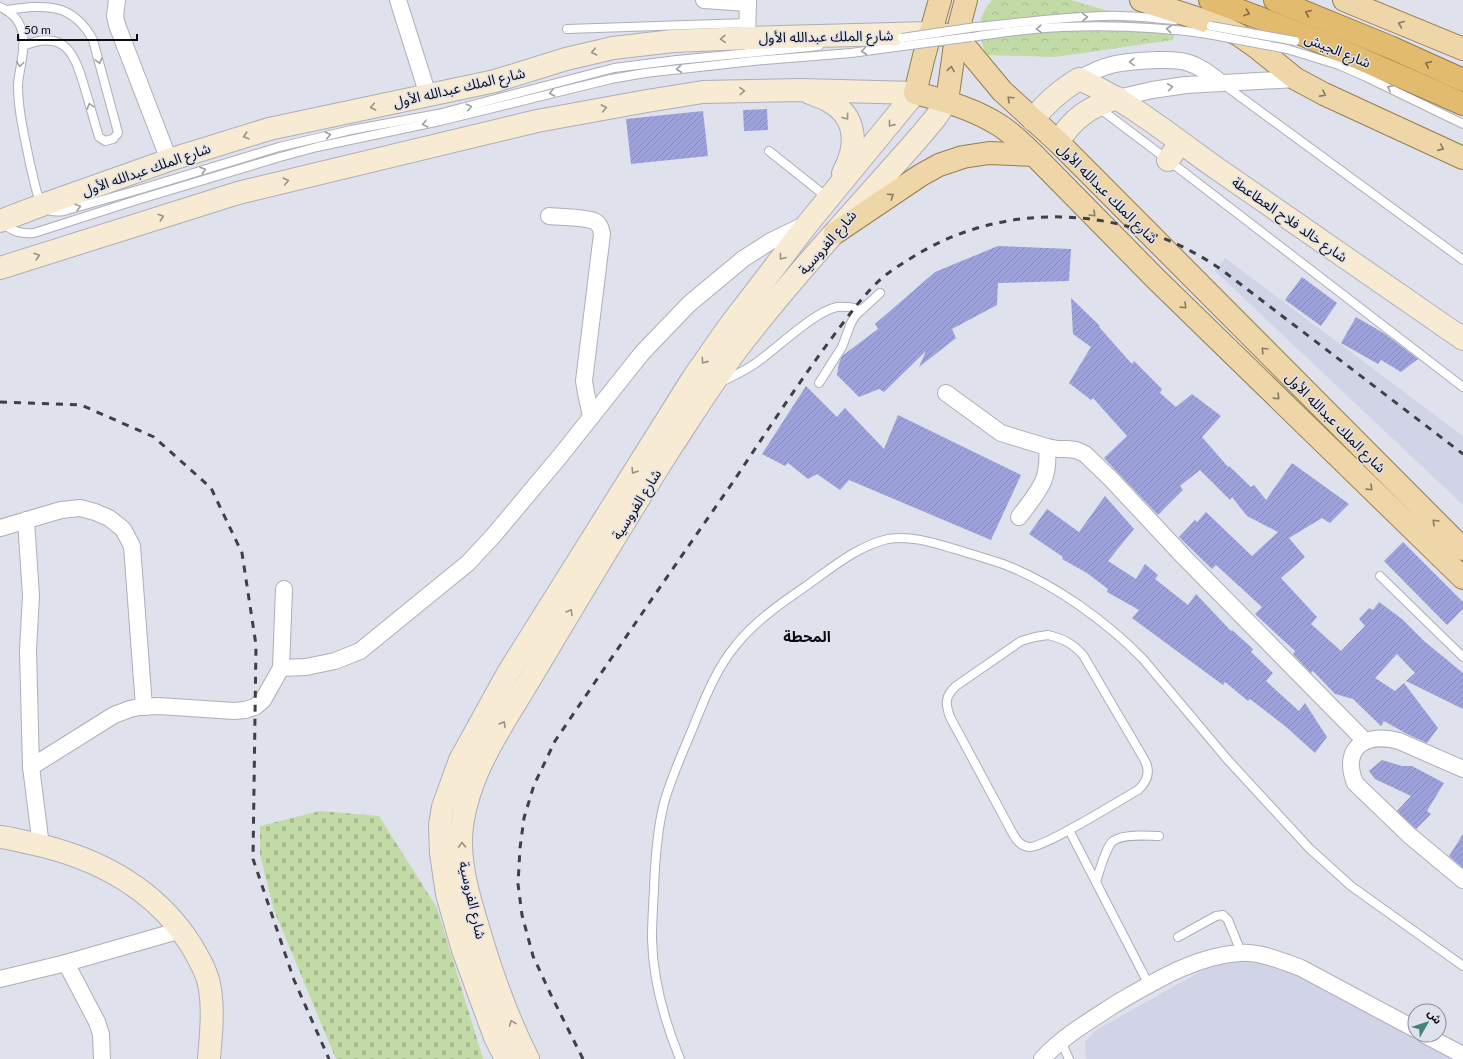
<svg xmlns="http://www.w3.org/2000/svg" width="1463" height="1059" font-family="Lato,'Noto Sans Arabic',sans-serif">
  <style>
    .built { fill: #d1d4e6 }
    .forest { fill: url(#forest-crowns) }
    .cemetery { fill: url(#cemetery-stones) }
    .building { fill: url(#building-hatch) }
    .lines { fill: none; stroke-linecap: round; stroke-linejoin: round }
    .lane-casing { stroke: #adaeb8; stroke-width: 10 }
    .street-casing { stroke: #adaeb8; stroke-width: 18 }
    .secondary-casing { stroke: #adaeb8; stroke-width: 24 }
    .primary-casing { stroke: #977e4d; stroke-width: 24 }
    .highway-casing { stroke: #977e4d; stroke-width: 24 }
    .lane { stroke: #fff; stroke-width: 8 }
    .street { stroke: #fff; stroke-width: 16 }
    .secondary { stroke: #f7ebd4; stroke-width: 22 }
    .primary { stroke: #eed6a9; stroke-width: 22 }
    .highway { stroke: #e3bb6f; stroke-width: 22 }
    .rail { stroke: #3e4045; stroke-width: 3; stroke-dasharray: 7 7; stroke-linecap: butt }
    .lane-bridge-casing { stroke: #adaeb8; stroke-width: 10; stroke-linecap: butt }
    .lane-bridge { stroke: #fff; stroke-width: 8 }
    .oneway { stroke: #826c44 }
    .oneway2 { stroke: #9d9e9f }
    .oneway3 { stroke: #887b64 }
    .oneway4 { stroke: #999285 }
    .labels { text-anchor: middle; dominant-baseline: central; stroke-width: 3; stroke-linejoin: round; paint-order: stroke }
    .street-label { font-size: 14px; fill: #0b0c0f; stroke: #dfe1ec }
    .neighbourhood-label { font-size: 15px; font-weight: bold; fill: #0b0c0f; stroke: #dfe1ec }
  </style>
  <defs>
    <pattern id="forest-crowns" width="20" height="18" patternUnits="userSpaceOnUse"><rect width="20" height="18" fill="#c2dba6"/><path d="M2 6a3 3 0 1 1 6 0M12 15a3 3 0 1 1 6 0" fill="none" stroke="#a5bb8e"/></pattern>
    <pattern id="cemetery-stones" width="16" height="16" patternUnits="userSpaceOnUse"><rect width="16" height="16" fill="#c2dba6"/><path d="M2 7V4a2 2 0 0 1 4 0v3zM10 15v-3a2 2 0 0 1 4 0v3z" fill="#a5bb8e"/></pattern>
    <pattern id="building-hatch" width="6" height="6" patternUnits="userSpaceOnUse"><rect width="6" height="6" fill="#9da3da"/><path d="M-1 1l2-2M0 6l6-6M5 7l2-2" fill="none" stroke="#868bba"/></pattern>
  </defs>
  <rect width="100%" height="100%" fill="#dfe1ec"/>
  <g class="built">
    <path d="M1225 258 1463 436V505L1215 271Z"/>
    <path d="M1249 959 1306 978 1352 1001 1454 1059H1086L1085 1042 1096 1030 1214 964Z"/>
  </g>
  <path class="forest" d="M992 0H1071L1175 31 1173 40 1055 57 986 55C978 31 975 21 992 0Z"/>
  <path class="cemetery" d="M320 811 379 816 437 908 483 1059H336L274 910 260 855V826Z"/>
  <g class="building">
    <path d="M767 109 768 130 744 131 743 110Z"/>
    <path d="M703 111 708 156 631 164 626 119Z"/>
    <path d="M998 246 1071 249 1069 281 998 283 997 305 952 329 956 338 919 367 926 351 884 392 879 389 859 397 837 375 839 363 842 356 878 329 875 324 935 272Z"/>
    <path d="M1302 277 1337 303 1321 326 1285 300Z"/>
    <path d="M1071 298 1100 326 1099 327 1132 364 1134 361 1162 389 1160 393 1176 407 1192 394 1221 416 1202 437 1228 467 1229 466 1251 487 1254 485 1266 500 1292 463 1349 504 1330 523 1322 518 1289 538 1305 557 1281 578 1317 617 1311 624 1341 651 1365 626 1359 619 1369 608 1373 610 1379 602 1402 619 1424 641 1463 673V709L1406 681 1415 673 1397 654 1375 678 1395 691 1404 683 1438 728 1427 743 1407 734 1384 721 1381 726 1353 699 1335 694 1313 671 1311 673 1293 654 1295 651 1255 614 1262 607 1216 565 1212 569 1179 537 1195 520 1197 522 1206 512 1252 556 1278 532 1247 516 1232 497 1230 500 1200 470 1180 486 1183 490 1158 515 1104 458 1127 436 1093 398 1091 400 1069 383 1091 347 1073 334Z"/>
    <path d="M1356 317 1385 334 1418 359 1401 372 1381 360 1378 364 1341 343Z"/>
    <path d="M806 386 837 417 845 408 884 449 898 415 1021 475 991 540 849 480 840 490 817 474 808 479 788 463 785 466 762 454Z"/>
    <path d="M1105 496 1134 529 1108 561 1136 579 1145 564 1158 575 1155 579 1188 605 1196 594 1231 631 1232 630 1253 649 1251 652 1273 673 1266 681 1299 711 1305 703 1327 737 1315 753 1285 726 1250 699 1248 701 1225 682 1223 685 1132 618 1139 610 1107 592 1108 589 1087 573 1062 559 1063 557 1029 534 1047 509 1079 532Z"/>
    <path d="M1403 542 1463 602V609L1447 625 1384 561Z"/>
    <path d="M1382 760 1402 766H1412L1444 783 1427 811 1431 814 1416 829 1397 811 1411 796 1375 779 1369 771Z"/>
    <path d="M1463 834V868L1449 856Z"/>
  </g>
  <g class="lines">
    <g class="lane-casing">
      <g id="lane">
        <path d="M0 7C12 12 20 21 23 34 26 49 19 69 18 85 18 112 25 138 30 164 33 175 36 195 42 205 46 212 57 212 64 211L141 189 279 147 351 130 438 114 614 68 677 60 819 46"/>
        <path d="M6 10C44 5 72 1 93 40L116 125 118 133 113 139 105 141 99 137C94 121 90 105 85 89 75 55 66 28 23 46"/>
        <path d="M976 27C1019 23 1061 17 1104 16 1128 15 1151 18 1175 20"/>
        <path d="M567 29 748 23"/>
        <path d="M971 37C1002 33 1032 28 1062 27 1111 25 1160 27 1208 34"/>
        <path d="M1287 49 1339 65 1364 76 1463 124"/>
        <path d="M1223 84 1463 260"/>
        <path d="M1099 108 1168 160 1463 387"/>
        <path d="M769 151 828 198"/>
        <path d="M2 222C12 232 21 234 34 233L137 200 280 157 317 147 440 121 611 79 645 73 753 61 851 53 903 46"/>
        <path d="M721 382C733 376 745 371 756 363 776 349 815 311 837 307 846 306 854 308 862 309"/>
        <path d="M819 383 842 347 851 323 856 315 880 293"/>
        <path d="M1380 576 1463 657"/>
        <path d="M1048 635C1064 639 1072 643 1083 655L1144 759C1151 771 1148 781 1138 790 1120 800 1044 848 1029 847 1021 846 1017 841 1013 834L950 717C945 703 945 696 956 686L1021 641 1035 637Z"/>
        <path d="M1069 830 1149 985"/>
        <path d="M1096 882C1099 872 1105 851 1111 843 1119 833 1147 836 1159 836"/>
        <path d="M1178 937 1216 916 1223 915 1228 920 1241 952"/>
        <path d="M1061 1041 1069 1059"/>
        <path d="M680 1059C664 1020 653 982 652 939 652 923 653 906 654 889 655 860 657 831 664 803 671 778 682 754 692 730 704 701 715 670 736 645 756 620 783 602 809 584 834 566 858 546 888 539 911 535 934 543 955 549 971 554 988 559 1003 564 1053 583 1106 621 1143 659L1227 759 1309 848 1351 886 1463 966"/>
      </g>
    </g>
    <g class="street-casing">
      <g id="street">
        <path d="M117 0 115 16 117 25 169 160"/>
        <path d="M398 0 428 95"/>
        <path d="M704 0 748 3"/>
        <path d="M747 38 748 0"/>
        <path d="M1079 79C1108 62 1123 62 1156 60 1166 60 1177 59 1186 62 1200 66 1210 74 1220 82"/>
        <path d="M1118 98 1152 90 1186 85 1296 79"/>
        <path d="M549 216C560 217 586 217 594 221 600 224 601 229 602 234L584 381 586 393 591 416"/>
        <path d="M946 393 1001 433 1047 447 1058 449H1067L1076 450 1085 454 1111 479 1183 556 1365 741"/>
        <path d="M1019 517C1038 491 1050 482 1047 447"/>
        <path d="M26 520 31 596 28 650 31 767 41 846"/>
        <path d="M0 528 61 510 80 508 95 512 109 518 123 529 132 546 144 707"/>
        <path d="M281 668 306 667 335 661 360 651 468 563 494 535 561 455 642 353 689 304 743 259 771 241 806 224"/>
        <path d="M31 767 114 715 130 709 139 707 159 706 234 711 245 710 255 707 263 700 281 668 284 589"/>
        <path d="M1463 769 1399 741C1366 732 1341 747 1355 783L1409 835 1463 880"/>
        <path d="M66 963 97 1022 101 1034 102 1059"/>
        <path d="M0 979 66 963 181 930"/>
        <path d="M1425 1035 1463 1055"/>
        <path d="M1042 1059C1063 1036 1091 1020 1117 1003 1155 981 1195 956 1240 953 1259 951 1284 962 1301 968L1415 1029"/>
      </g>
    </g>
    <g class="secondary-casing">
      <g id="secondary">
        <path d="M810 93C816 96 822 97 827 100 858 116 858 146 843 173"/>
        <path d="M1033 120C1046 102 1061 90 1079 79 1130 101 1173 138 1219 170 1300 226 1382 283 1463 339"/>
        <path d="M1058 142C1073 118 1090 106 1118 98"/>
        <path d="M1168 160 1180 143"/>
        <path d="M0 221 42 205 169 160 269 129 495 81 566 59 613 48 673 41 747 38 930 33"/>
        <path d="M0 268 238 193 537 121 647 101 703 92 801 90 915 93"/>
        <path d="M0 837C10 838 20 841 30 843 96 857 154 887 191 945 198 957 206 970 209 984 214 1008 211 1034 209 1059"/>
        <path d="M506 1059 495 1037 463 950 447 894 441 853 440 825 443 807 460 760 508 673 693 378 727 329 809 222 915 93"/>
        <path d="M528 1059C507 1017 491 972 478 927 469 898 460 867 461 837 464 787 490 744 516 702 529 681 542 659 555 637 592 575 629 513 668 452 691 417 713 381 738 348 795 274 860 205 922 134L936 117 947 101"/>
      </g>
    </g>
    <g class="primary-casing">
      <g id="primary">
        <path d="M940 0 924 56 915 93C944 100 974 109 999 125 1012 133 1023 144 1034 155L1156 279 1463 578"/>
        <path d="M1141 0 1221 26 1239 35 1256 47 1296 79 1324 94 1463 158"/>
        <path d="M1344 0 1463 49"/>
        <path d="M930 33 947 35 956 38 968 50 1002 91 1058 142 1463 549"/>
        <path d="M947 101 956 38 966 0"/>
        <path d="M835 233 921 175 939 165 963 157 989 153 1034 155"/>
      </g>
    </g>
    <g class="highway-casing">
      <g id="highway">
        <path d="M1210 0C1297 30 1380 67 1463 104"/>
        <path d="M1275 0 1390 47 1463 80"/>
      </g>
    </g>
    <use href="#lane" class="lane"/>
    <use href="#street" class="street"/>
    <use href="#secondary" class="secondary"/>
    <use href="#primary" class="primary"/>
    <use href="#highway" class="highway"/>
    <g class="rail">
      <path d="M0 402 81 405 154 437 211 488 242 553 256 645 253 859 294 980 329 1059"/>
      <path d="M583 1059 551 995 533 956 522 915 518 884 520 848 524 818 534 785 555 741C614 654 673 568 733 482 765 434 797 385 831 339 847 318 862 296 882 278 894 268 908 260 921 252 1016 198 1133 208 1222 270L1463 454"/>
    </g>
    <g class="lane-bridge-casing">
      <g id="lane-bridge">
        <path d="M1211 26 1295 41"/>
        <path d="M1208 34 1287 49"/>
        <path d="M902 38 976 27"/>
        <path d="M903 46 971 37"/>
      </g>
    </g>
    <use href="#lane-bridge" class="lane-bridge"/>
  </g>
  <defs><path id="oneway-chevron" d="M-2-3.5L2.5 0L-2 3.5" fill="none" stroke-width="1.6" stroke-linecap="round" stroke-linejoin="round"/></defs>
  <g class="oneway">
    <use href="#oneway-chevron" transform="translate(1247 13) rotate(20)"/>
    <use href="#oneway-chevron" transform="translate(1308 13) rotate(-158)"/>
    <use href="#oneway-chevron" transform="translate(1428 64) rotate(-155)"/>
  </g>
  <g class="oneway2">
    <use href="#oneway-chevron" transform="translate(1085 17) rotate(-3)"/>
    <use href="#oneway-chevron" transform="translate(1039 29) rotate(176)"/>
    <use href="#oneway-chevron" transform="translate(1169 29) rotate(-175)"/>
    <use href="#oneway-chevron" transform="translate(864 51) rotate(173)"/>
    <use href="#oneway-chevron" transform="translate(99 61) rotate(75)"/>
    <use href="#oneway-chevron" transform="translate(1132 62) rotate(176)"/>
    <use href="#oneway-chevron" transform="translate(20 64) rotate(98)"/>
    <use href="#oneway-chevron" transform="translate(679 69) rotate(174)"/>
    <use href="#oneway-chevron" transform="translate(1170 87) rotate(-8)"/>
    <use href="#oneway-chevron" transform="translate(1390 88) rotate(-154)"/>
    <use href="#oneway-chevron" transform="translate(552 93) rotate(166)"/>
    <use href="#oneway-chevron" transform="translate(90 106) rotate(-106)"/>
    <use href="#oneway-chevron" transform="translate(469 107) rotate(-14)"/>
    <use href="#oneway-chevron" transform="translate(425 124) rotate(167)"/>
    <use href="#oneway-chevron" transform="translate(328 135) rotate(-13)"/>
    <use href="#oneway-chevron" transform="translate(203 170) rotate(-17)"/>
    <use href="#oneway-chevron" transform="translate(78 207) rotate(-16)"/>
  </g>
  <g class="oneway3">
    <use href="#oneway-chevron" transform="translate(1401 24) rotate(-158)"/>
    <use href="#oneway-chevron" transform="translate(951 69) rotate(-81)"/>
    <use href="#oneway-chevron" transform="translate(1323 94) rotate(28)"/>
    <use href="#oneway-chevron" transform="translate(1010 99) rotate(-137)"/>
    <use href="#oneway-chevron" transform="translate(1441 148) rotate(24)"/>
    <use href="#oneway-chevron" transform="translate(891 196) rotate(-34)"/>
    <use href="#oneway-chevron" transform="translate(1093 214) rotate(45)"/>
    <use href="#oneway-chevron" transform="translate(1184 306) rotate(44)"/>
    <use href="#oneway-chevron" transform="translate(1264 350) rotate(-135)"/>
    <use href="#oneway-chevron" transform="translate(1277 397) rotate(44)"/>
    <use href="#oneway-chevron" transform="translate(1370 488) rotate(44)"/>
    <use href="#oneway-chevron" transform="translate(1435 522) rotate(-135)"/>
  </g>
  <g class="oneway4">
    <use href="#oneway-chevron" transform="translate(723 39) rotate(177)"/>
    <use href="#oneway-chevron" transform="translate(594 52) rotate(167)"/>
    <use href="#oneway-chevron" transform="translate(742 91) rotate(-1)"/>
    <use href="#oneway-chevron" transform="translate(373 107) rotate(168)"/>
    <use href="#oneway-chevron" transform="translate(604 108) rotate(-11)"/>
    <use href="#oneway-chevron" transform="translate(846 117) rotate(54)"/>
    <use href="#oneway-chevron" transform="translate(891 124) rotate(129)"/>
    <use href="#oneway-chevron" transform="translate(246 136) rotate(163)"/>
    <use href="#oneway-chevron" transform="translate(286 181) rotate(-13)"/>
    <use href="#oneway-chevron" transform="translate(161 217) rotate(-18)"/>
    <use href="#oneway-chevron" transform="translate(37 256) rotate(-17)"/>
    <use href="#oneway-chevron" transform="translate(782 257) rotate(128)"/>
    <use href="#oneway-chevron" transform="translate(704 361) rotate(125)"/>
    <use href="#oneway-chevron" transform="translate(634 471) rotate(122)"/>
    <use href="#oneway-chevron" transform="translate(570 612) rotate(-59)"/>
    <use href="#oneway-chevron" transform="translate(503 724) rotate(-59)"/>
    <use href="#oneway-chevron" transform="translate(462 845) rotate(-92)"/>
    <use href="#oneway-chevron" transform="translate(512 1023) rotate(-111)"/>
  </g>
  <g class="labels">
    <g class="street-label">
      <text transform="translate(826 36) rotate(-1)">شارع الملك عبدالله الأول</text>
      <text transform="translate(1338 50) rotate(22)">شارع الجيش</text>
      <text transform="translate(459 87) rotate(-13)">شارع الملك عبدالله الأول</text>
      <text transform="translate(146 169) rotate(-19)">شارع الملك عبدالله الأول</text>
      <text transform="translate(1108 193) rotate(45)">شارع الملك عبدالله الأول</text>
      <text transform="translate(1290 219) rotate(35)">شارع خالد فلاح العطاعطة</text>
      <text transform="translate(827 242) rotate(-49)">شارع الفروسية</text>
      <text transform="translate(1336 422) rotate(45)">شارع الملك عبدالله الأول</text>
      <text transform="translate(636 504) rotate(-58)">شارع الفروسية</text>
      <text transform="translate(473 900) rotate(77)">شارع الفروسية</text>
    </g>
    <g class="neighbourhood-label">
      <text x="807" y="636">المحطة</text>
    </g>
  </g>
  <g transform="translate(1427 1023) rotate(51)"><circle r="19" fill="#dfe1ec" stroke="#8a8c94"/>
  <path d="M0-3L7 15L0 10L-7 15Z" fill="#438679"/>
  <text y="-6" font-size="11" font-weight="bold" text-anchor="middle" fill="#0b0c0f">ش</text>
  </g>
  <path d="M18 34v6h119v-6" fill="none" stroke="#0b0c0f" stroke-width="2"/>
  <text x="24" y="34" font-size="12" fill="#0b0c0f" stroke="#dfe1ec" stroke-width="3" paint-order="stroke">50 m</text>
</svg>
